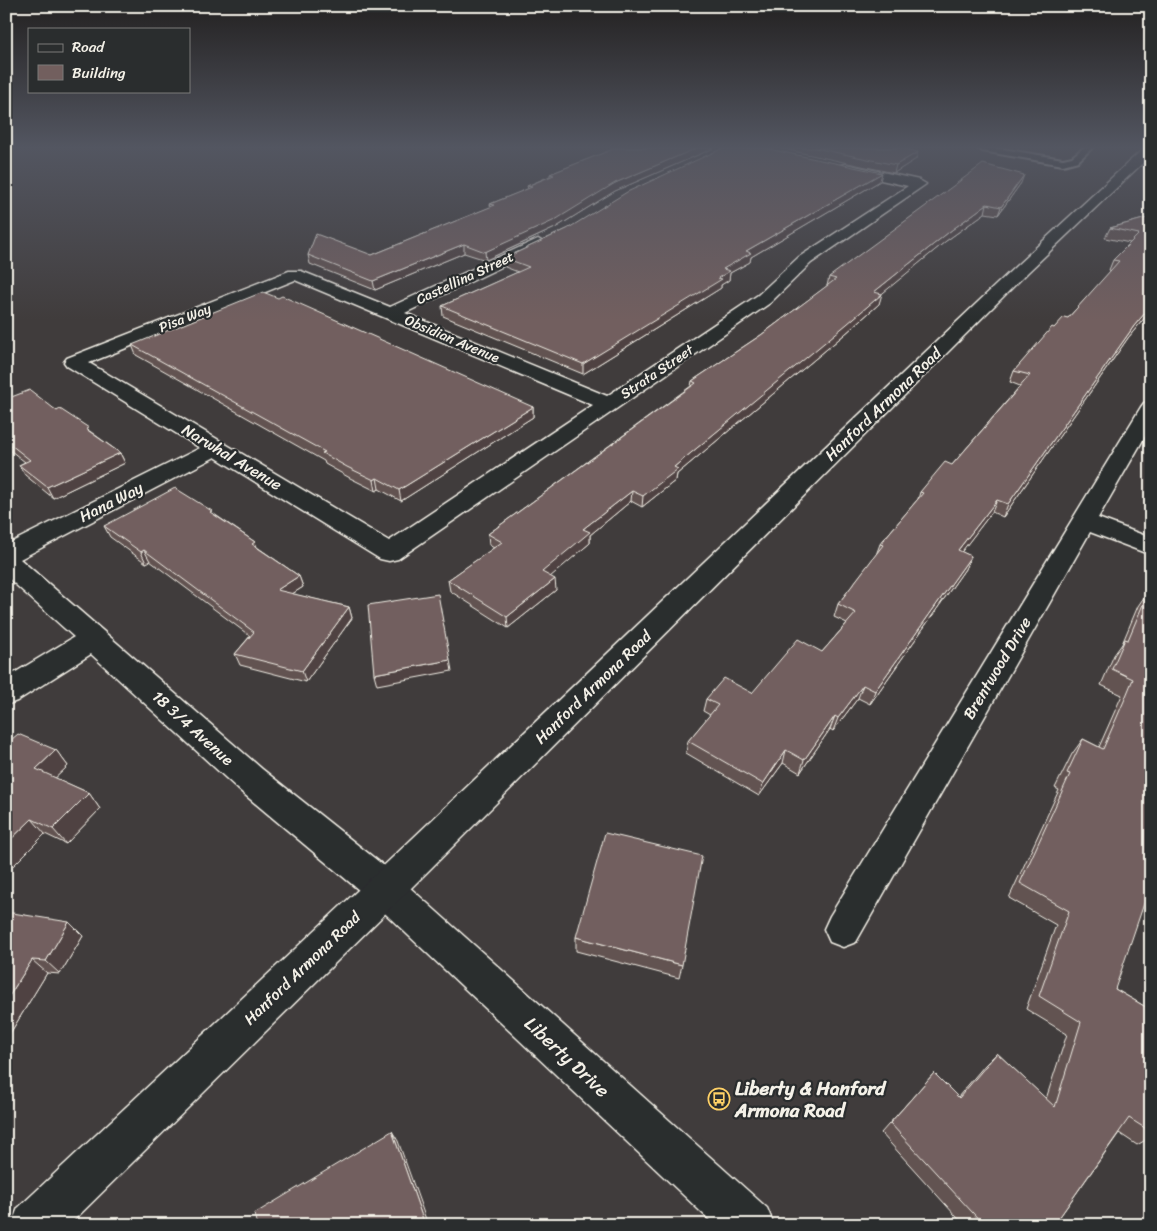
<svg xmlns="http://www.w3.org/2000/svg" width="1157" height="1231" font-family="Sriracha,sans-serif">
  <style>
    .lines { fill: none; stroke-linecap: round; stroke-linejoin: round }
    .service-casing { stroke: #f4f1e8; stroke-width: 4 }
    .minor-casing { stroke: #f4f1e8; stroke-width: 3 }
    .tertiary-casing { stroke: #f4f1e8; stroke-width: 3 }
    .secondary-casing { stroke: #f4f1e8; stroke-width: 3 }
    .service { fill: #2a2d2e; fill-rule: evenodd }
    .minor { fill: #2a2d2e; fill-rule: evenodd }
    .tertiary { fill: #2a2d2e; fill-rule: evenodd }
    .secondary { fill: #2a2d2e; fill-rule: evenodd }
    .wall { fill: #625251; stroke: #f4f1e8 }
    .shaded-wall { fill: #504242; stroke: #f4f1e8 }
    .building { fill: #725f5e; stroke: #f4f1e8 }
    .labels { text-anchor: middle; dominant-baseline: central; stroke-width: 4.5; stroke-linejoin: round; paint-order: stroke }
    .far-street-label { font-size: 14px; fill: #f4f1e8; stroke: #2a2d2e }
    .street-label { font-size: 16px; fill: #f4f1e8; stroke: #2a2d2e }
    .near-street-label { font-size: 19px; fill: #f4f1e8; stroke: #2a2d2e }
    .near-poi-label { font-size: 19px; font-weight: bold; fill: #f4f1e8; stroke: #2a2d2e; text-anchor: start }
  </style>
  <rect width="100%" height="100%" fill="#403c3c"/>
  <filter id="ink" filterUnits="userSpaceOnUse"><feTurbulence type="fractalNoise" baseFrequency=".02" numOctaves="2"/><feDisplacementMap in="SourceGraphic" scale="10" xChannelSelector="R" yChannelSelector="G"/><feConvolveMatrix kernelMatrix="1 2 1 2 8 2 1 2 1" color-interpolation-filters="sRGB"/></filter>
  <g filter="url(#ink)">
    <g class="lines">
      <g class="service-casing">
        <path id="service" d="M978 148H996L1063 159 1072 157 1083 148H1092L1078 161 1063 165 982 151Z"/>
      </g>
      <g class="minor-casing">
        <g id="minor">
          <path d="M845 164 919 180 926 184 811 263 770 303 398 559 389 561 380 559 215 457 20 559 262 769 398 877 403 889 398 901 385 906 372 901 238 789 91 654 17 701 6 705V678L74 637 6 576V545L200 448 67 366 64 362 67 358 289 271H301L390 307 538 239 546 244 543 247 405 313 607 396 758 295 799 257 908 186 840 171 839 168 840 165ZM295 280 593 405 389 541 89 363Z"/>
          <path d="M1151 401V426L1098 518 1151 538V555L1090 532 856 942 843 947 830 942 824 929 830 916 1141 407 1144 403Z"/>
        </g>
      </g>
      <g class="tertiary-casing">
        <path id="tertiary" d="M385 872 398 877 767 1208 774 1225H715L372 901 367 889 372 877Z"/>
      </g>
      <g class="secondary-casing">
        <path id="secondary" d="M1144 148H1151V155L1028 272 398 901 69 1225H11L18 1208 372 877 1016 266Z"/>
      </g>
      <use href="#service" class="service"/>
      <use href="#minor" class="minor"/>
      <use href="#tertiary" class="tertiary"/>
      <use href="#secondary" class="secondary"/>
    </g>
    <g class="wall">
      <path d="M616 148H714L615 191 555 228 486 260 464 253 375 290 310 264 308 255H372L491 207 490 204 528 189 527 186 550 176V174Z"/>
      <path d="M779 148H900L916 159 894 173Z"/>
      <path d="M880 181 751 257 750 262 730 273 729 280 721 285V288L583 374 443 316 442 306 518 272 505 267V258L567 229Z"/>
      <path d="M1021 183 998 215 985 213 946 241 881 294 879 304 845 334 677 474 676 480 642 507 631 501 590 535V543L550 576 556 590 508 628 450 591 448 580 494 548 489 545 488 534 691 386 692 381 761 335 827 286 829 277Z"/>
      <path d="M1151 217V310L1128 338 1003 517 992 512 961 552 971 556 965 569 870 704 858 698 833 731 830 729 800 773 783 763 759 796 686 753 688 741 710 715 703 711 706 699 752 693 822 652 847 623 834 617 838 604 876 555 880 544 918 499 920 492 952 465 1020 386 1010 382 1014 371 1054 328 1068 318 1111 271 1109 270 1113 260 1130 243 1105 238 1110 228Z"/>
      <path d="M132 345 533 407V417L401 501 379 489 376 491 350 478 325 464 324 461 136 355Z"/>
      <path d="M6 399 57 411 91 432 120 453 125 463 53 498 25 475 19 465 25 462 6 447Z"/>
      <path d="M214 514 255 542 257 547 299 576 303 587 292 594 349 607 352 618 306 682 240 665 235 654 250 636 150 561 146 563 110 537 104 526Z"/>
      <path d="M1149 590 1115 989 1151 1010V1137L1137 1145 1119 1133 1054 1225H964L881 1133 934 1073 958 1097 985 1065 997 1053 1046 1099 1067 1034 1026 1009 1056 925 1009 898 1059 790 1055 788 1072 754 1083 739 1099 747 1122 695 1101 685 1114 655 1122 644 1138 606Z"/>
      <path d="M6 744 56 750 68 766 55 778 89 793 100 809 66 844 45 834 6 873Z"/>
      <path d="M6 912 83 936 60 974 47 973 6 1040Z"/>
      <path d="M576 937 682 965 679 978 576 951Z"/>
    </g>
    <g class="shaded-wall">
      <path d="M697 148H714L615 191 555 228 486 260 485 252 615 183Z"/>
      <path d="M918 152 916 159 894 173 896 165Z"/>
      <path d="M882 173 880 181 751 257 750 262 730 273 729 280 721 285V288L583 374V364L718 278 723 269 746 251Z"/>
      <path d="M1024 175 1021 183 998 215 1001 207Z"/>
      <path d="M987 204 985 213 946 241 872 302 874 292 949 232Z"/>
      <path d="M464 244V253L375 290 373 281Z"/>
      <path d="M882 294 879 304 845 334 677 474 676 480 642 507 643 496 674 467Z"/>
      <path d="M1151 306V310L1128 338 1003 517 1008 504 1134 326Z"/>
      <path d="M533 407V417L401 501 399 490Z"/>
      <path d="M120 453 125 463 53 498 47 487Z"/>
      <path d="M377 478 379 489 376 491 374 480Z"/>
      <path d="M632 491 631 501 590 535V543L543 583 542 572 583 529Z"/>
      <path d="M997 500 992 512 953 563 958 550Z"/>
      <path d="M144 550 150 561 146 563 141 552Z"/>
      <path d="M971 556 965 569 870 704 875 691Z"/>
      <path d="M299 576 303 587 281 601 277 590Z"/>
      <path d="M555 579 556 590 508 628 507 617Z"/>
      <path d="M349 607 352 618 306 682 302 671Z"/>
      <path d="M450 660 452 671 377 685 374 674Z"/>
      <path d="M863 685 858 698 833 731 838 718Z"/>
      <path d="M835 716 830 729 800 773 804 760Z"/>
      <path d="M56 750 68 766 48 785 36 769Z"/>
      <path d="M786 750 783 763 759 796 763 784Z"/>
      <path d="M89 793 100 809 66 844 53 829Z"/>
      <path d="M32 819 45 834 6 873V844Z"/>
      <path d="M69 922 83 936 60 974 46 961Z"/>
      <path d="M32 960 47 973 6 1040V1001Z"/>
      <path d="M392 1131 398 1141 428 1225H425Z"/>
    </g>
    <g class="building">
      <path d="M616 148H697L615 183 555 220 485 252 464 244 373 281 308 255 316 234 372 255 495 205 490 204 532 187 527 186 554 175 550 174Z"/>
      <path d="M723 148H764L882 173 746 251 751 253 723 269 730 271 718 278 722 279 583 364 442 306 529 267 505 258 567 229 627 192Z"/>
      <path d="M815 148H900L918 152 896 165Z"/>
      <path d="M983 164 1024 175 1001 207 987 204 949 232 874 292 882 294 847 324 674 467 678 469 643 496 632 491 583 529 590 532 542 572 555 579 507 617 448 580 502 542 488 534 696 383 692 381 761 335 836 279 829 277Z"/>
      <path d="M1151 217V306L1134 326 1008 504 997 500 958 550 971 556 875 691 863 685 838 718 835 716 804 760 786 750 763 784 688 741 718 705 706 699 724 678 752 693 798 639 822 652 856 613 838 604 883 545 880 544 923 493 920 492 945 462 952 465 1030 375 1014 371 1052 327 1054 328 1064 317 1068 318 1119 261 1113 260 1139 234 1110 228Z"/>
      <path d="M263 292 278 298 282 296 533 407 399 490 377 478 374 480 347 467 322 453 325 452 132 345Z"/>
      <path d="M30 390 57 411 60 409 89 428 86 429 120 453 47 487 19 465 30 460 6 441V399Z"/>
      <path d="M175 488 212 511 210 512 255 542 252 544 299 576 277 590 349 607 302 671 235 654 254 632 144 550 141 552 104 526Z"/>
      <path d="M1149 590 1151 591V883L1115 989 1151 1010V1132L1129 1118 1054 1225H984L890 1123 934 1073 959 1098 997 1053 1055 1107 1081 1022 1039 996 1069 911 1020 883 1070 774 1067 773 1083 739 1103 749 1124 701 1133 679 1112 669 1125 639 1128 640Z"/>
      <path d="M438 594 450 660 374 674 368 605Z"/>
      <path d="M18 734 56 750 36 769 89 793 53 829 32 819 6 844V744Z"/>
      <path d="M605 833 702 856 682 965 576 937Z"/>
      <path d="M6 912 69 922 46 961 32 960 6 1001Z"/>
      <path d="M392 1131 425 1225H257L254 1214Z"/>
    </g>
  </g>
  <linearGradient id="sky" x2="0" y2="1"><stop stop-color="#232121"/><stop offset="0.46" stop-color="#535661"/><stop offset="1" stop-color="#535661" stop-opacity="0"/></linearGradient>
  <rect width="1157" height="320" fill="url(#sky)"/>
  <defs>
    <g id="bus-ring" transform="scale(1.125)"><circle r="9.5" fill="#2a2d2e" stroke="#ffd166" stroke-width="1.5"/><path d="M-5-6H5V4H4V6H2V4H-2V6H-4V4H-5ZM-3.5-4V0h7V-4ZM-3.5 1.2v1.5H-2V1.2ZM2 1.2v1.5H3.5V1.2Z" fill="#ffd166"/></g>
  </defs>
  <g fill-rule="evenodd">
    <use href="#bus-ring" x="719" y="1099"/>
  </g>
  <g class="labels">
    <g class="far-street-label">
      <text transform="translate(465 278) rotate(-25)">Castellina Street</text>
      <text transform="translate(185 318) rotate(-22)">Pisa Way</text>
      <text transform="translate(452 339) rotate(23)">Obsidian Avenue</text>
      <text transform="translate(657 372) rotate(-34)">Strata Street</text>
    </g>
    <g class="street-label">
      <text transform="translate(883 404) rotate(-44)">Hanford Armona Road</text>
      <text transform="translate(232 457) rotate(31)">Narwhal Avenue</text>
      <text transform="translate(111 502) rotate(-27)">Hana Way</text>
      <text transform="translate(997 668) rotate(-59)">Brentwood Drive</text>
      <text transform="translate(593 687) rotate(-44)">Hanford Armona Road</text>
      <text transform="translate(193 728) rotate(42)">18 3/4 Avenue</text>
      <text transform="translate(302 968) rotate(-44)">Hanford Armona Road</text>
    </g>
    <g class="near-street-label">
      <text transform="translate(567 1057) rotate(43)">Liberty Drive</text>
    </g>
    <g class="near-poi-label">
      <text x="735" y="1088">Liberty &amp; Hanford<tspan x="735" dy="22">Armona Road</tspan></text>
    </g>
  </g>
  <rect width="1157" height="1231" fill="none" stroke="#2a2d2e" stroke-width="25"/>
  <rect x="12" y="12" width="1132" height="1206" fill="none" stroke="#f4f1e8" stroke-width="2" filter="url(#ink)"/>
  <rect x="28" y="28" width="162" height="65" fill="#2a2d2e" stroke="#7b7b78"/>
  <rect x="38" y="44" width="25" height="8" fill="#2a2d2e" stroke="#7b7b78"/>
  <text x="72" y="52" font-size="15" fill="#f4f1e8">Road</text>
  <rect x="38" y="65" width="25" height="15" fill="#725f5e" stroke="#7b7b78"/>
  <text x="72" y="78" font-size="15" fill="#f4f1e8">Building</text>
</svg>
